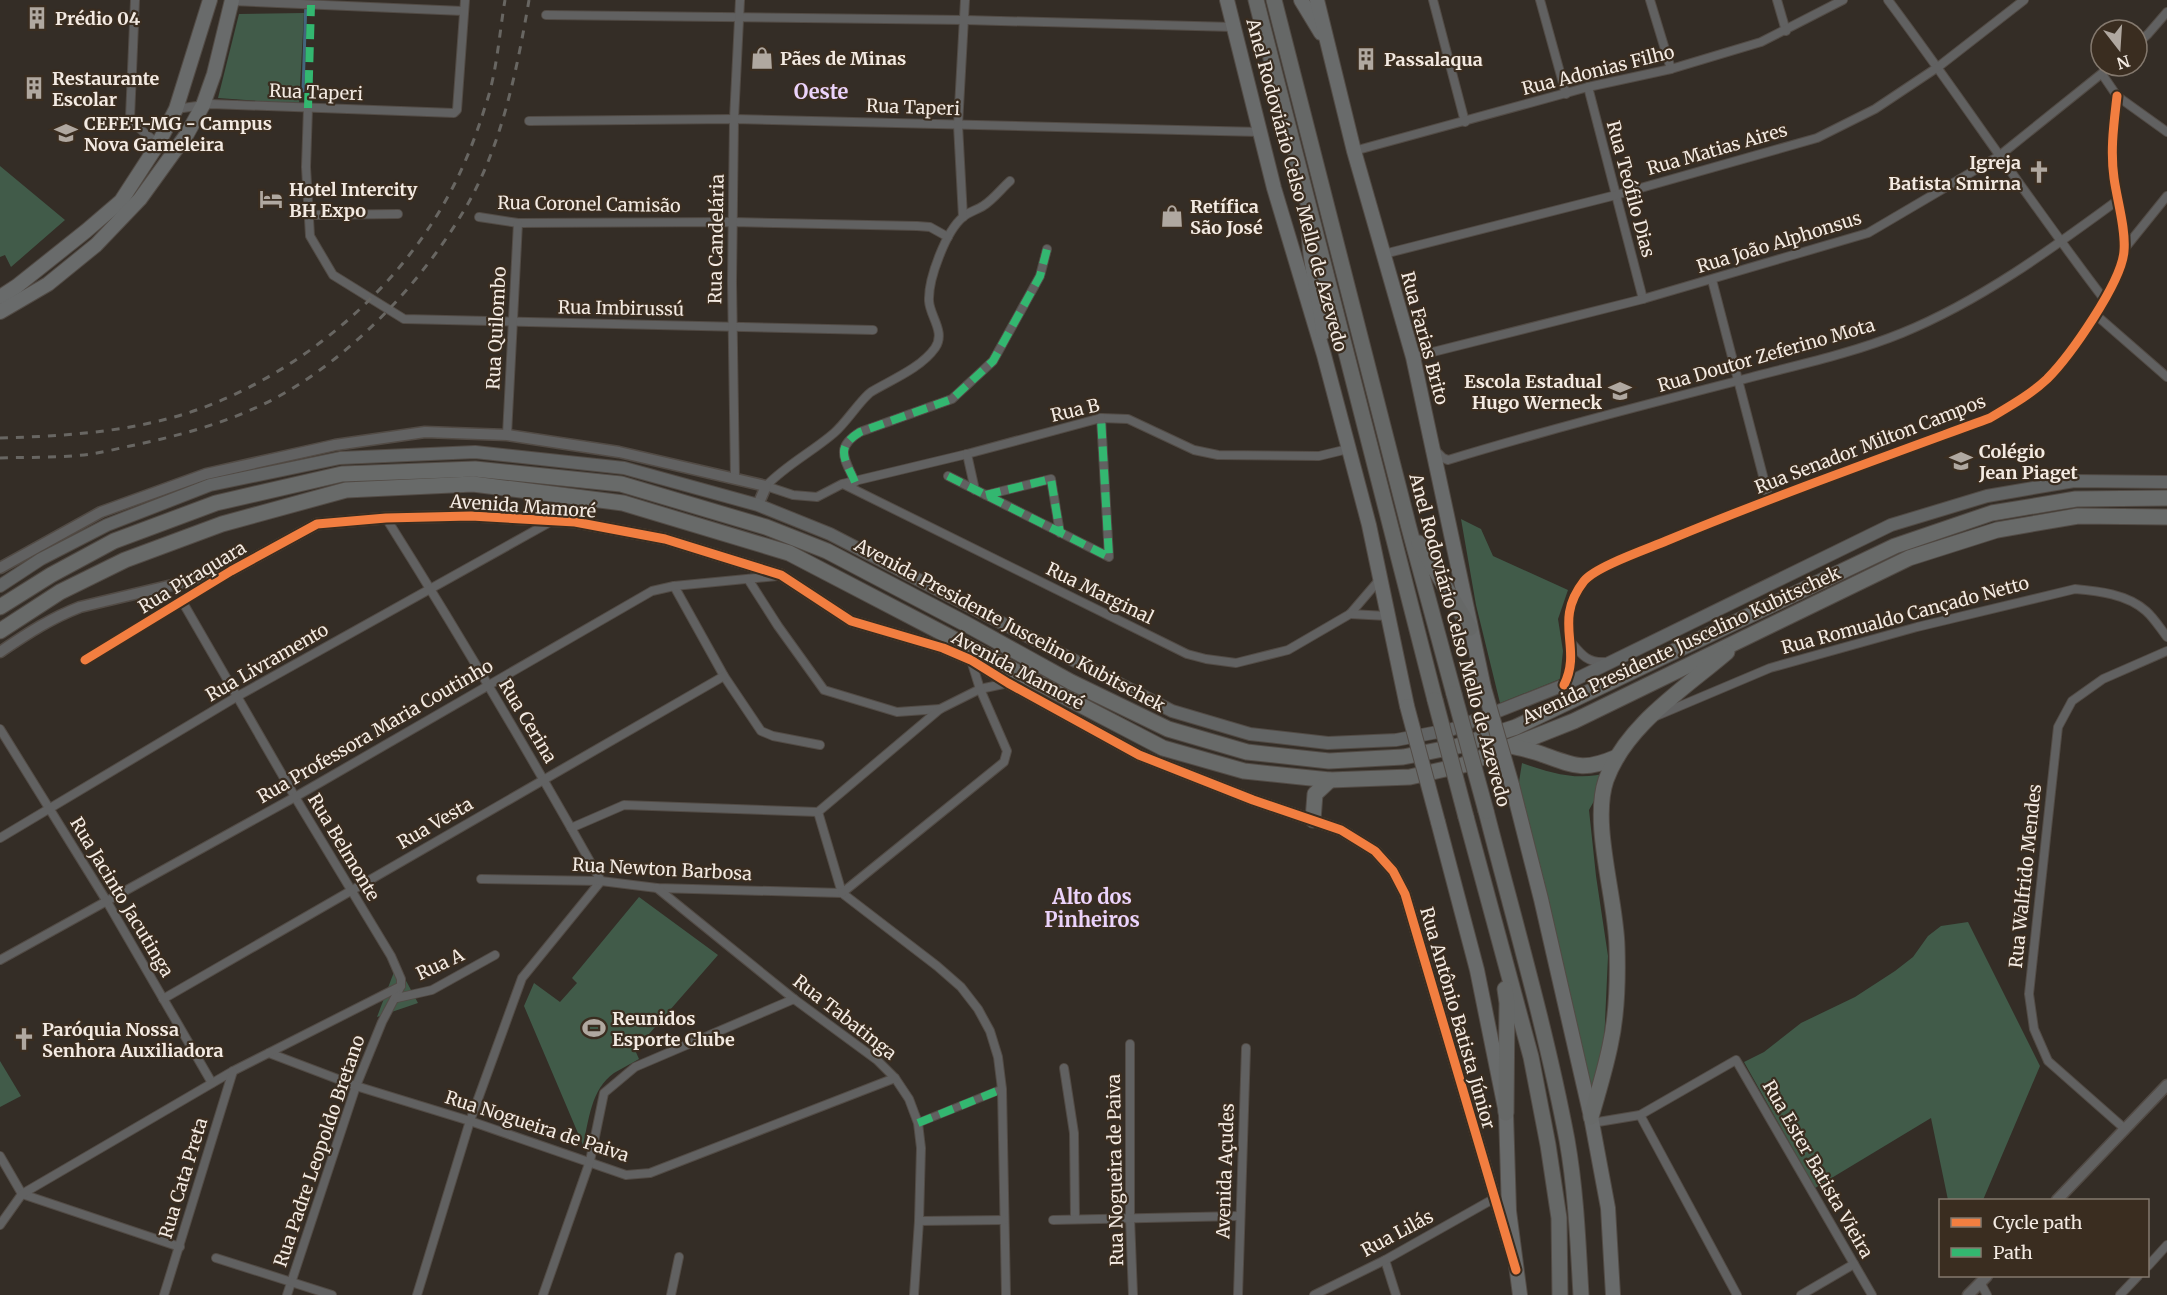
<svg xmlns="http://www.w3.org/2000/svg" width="2167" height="1295" font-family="Merriweather,serif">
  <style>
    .green { fill: #415b49 }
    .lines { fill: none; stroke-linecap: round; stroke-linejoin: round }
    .stream { stroke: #43667d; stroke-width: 3 }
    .pedestrian-casing { stroke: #524b45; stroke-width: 9 }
    .minor-casing { stroke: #524b45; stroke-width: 10 }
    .tertiary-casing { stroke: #524b45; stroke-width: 13 }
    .secondary-casing { stroke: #524b45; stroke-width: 14 }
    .primary-casing { stroke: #524b45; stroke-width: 16 }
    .trunk-casing { stroke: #524b45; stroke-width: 17 }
    .motorway-casing { stroke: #524b45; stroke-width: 17 }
    .pedestrian { stroke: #616161; stroke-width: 7 }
    .minor { stroke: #616161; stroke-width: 8 }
    .tertiary { stroke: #616161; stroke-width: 10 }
    .secondary { stroke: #626464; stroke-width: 12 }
    .primary { stroke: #696b6b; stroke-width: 14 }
    .trunk { stroke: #686a69; stroke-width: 15 }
    .motorway { stroke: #666867; stroke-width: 15 }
    .rail { stroke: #686662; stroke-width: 3; stroke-dasharray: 8 8; stroke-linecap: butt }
    .primary-bridge-casing { stroke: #524b45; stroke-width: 16; stroke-linecap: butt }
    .motorway-bridge-casing { stroke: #524b45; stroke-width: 17; stroke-linecap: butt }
    .primary-bridge { stroke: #696b6b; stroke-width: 14 }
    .motorway-bridge { stroke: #666867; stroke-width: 15 }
    .quiet { stroke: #33b770; stroke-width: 8; stroke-dasharray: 15 8; stroke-linecap: butt }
    .cycleway-casing { stroke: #3a2d20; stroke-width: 13 }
    .cycleway { stroke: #f27e40; stroke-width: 9 }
    .labels { text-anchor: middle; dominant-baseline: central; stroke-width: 4.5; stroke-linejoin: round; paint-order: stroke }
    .poi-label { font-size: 18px; font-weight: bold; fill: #f3eae2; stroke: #3a2d20; text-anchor: start }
    .street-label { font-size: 18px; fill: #f3eae2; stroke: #3a2d20 }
    .neighbourhood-label { font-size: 20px; font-weight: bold; fill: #ebd3fb; stroke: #3a2d20 }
  </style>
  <rect width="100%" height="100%" fill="#342d26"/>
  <g class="green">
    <path d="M304 13 299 104 218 98 239 14Z"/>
    <path d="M0 166 65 220 11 267 5 255 0 257Z"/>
    <path d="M1461 519 1481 529 1493 556 1568 590 1558 619 1563 651 1560 679 1500 703 1476 605Z"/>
    <path d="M1522 763C1551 773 1579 782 1610 772L1589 810 1596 876 1608 956 1604 1044 1593 1102 1516 801Z"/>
    <path d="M639 897 718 955 635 1050 639 1059C631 1064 622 1068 614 1073 591 1089 589 1120 583 1145L524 1006 534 983 560 1002 577 983 572 978Z"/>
    <path d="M1968 922 2040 1066 1983 1200H1948L1931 1118 1815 1188 1744 1062 1764 1052 1801 1023 1855 997 1895 971 1913 957 1928 936 1941 926Z"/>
    <path d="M397 964 418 1003 377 1017Z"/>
    <path d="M0 1061 21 1096 0 1107Z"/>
  </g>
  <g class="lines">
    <path class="stream" d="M303 91 306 0"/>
    <g class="pedestrian-casing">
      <path id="pedestrian" d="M918 1123 1002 1089"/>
    </g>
    <g class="minor-casing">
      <g id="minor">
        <path d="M135 0 130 118 139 128 158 144"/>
        <path d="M1433 0 1465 122"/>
        <path d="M1540 0 1566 94"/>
        <path d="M1650 0 1671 69"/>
        <path d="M1777 0 1786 31"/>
        <path d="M1888 0C1962 99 2029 201 2104 299"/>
        <path d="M232 1 463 11"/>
        <path d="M546 15 965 20 1233 27"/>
        <path d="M2137 44 2148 34 2167 12"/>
        <path d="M2102 74 2117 96 2167 132"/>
        <path d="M1588 87 1643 299"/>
        <path d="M308 108 306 167 310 236 333 275 404 319 873 330"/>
        <path d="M176 109 211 104 454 113 457 110 465 0"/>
        <path d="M529 121 734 119 1260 132"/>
        <path d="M1354 151 1588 87 1671 69 1761 42 1843 0"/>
        <path d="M1010 181C1001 189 993 200 983 206 977 210 968 212 963 217 946 231 928 279 929 301 930 317 946 332 935 348 921 368 891 380 871 392 861 399 846 423 834 433 812 452 786 465 766 486L793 495 817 497 842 484 967 454 1101 418 1128 419 1194 450 1218 455 1319 456 1348 449"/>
        <path d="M309 215 398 214"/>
        <path d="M479 217 518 223 733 222 917 226 930 227 948 237"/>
        <path d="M963 217 958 125 965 0"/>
        <path d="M2125 248 2167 196"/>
        <path d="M1384 254 1616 195 1817 138 1875 109 1938 67 2024 0"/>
        <path d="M1712 280 1769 499"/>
        <path d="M2096 315 2167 377"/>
        <path d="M1413 357 1643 299 1868 233 1999 156 2111 66"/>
        <path d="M507 435 518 223"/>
        <path d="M1434 449 1443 458 1448 460C1543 431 1640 406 1737 381 1792 366 1848 355 1902 333 1980 301 2050 250 2118 200"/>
        <path d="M967 454 975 490"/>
        <path d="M948 476 1109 557 1101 418"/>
        <path d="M735 479 732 282 734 119 740 0"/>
        <path d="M855 482C845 459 834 448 860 432L952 399 993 361 1040 276 1047 249"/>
        <path d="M843 484 1187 654 1206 659 1236 663 1288 650 1350 614 1380 579"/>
        <path d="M986 495 1051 479 1060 533"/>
        <path d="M386 518C461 637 532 758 601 881L522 978 470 1121 417 1295"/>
        <path d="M748 579 778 626 824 690 897 712 940 709"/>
        <path d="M674 586 724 676 761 731 773 736 820 745"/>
        <path d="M182 601 295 797 391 956 401 979V986L382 1022 356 1086 287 1295"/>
        <path d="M1350 614 1387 616"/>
        <path d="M1570 641C1581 654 1587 663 1605 662"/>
        <path d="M85 660 226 574"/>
        <path d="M1564 685C1583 647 1552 622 1584 581 1595 567 1647 549 1666 541 1772 497 1881 458 1990 418 2010 406 2030 395 2047 379 2070 356 2122 282 2124 251 2126 229 2117 200 2114 178 2110 150 2114 123 2117 96"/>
        <path d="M1654 717 1770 668 1917 627 2075 589C2098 591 2127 594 2146 611 2154 618 2160 628 2167 637"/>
        <path d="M0 729 106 900 212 1083"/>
        <path d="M818 812 842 893 937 966 961 987 978 1009 990 1031 998 1057 1002 1089 1006 1295"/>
        <path d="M571 828 624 805 818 812 940 709 980 689 1008 683"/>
        <path d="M0 838 238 696 552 521"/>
        <path d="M481 879 601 881 657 888 842 893"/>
        <path d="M657 888 794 999 877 1060 895 1078 909 1099 918 1123 921 1148 919 1221 914 1295"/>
        <path d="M842 893 1004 762 1007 751 980 689 971 660"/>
        <path d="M0 960 295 797 652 591 674 586 777 576"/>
        <path d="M397 998 432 990 495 955"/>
        <path d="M163 999 724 676"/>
        <path d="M1130 1044V1218L1133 1295"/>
        <path d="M269 1053 356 1086 470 1121 626 1175 650 1173 895 1078"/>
        <path d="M1064 1068 1074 1133 1075 1219"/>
        <path d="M1640 1115 1737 1295"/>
        <path d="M1592 1123 1640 1115 1736 1060 1872 1295"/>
        <path d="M2125 1129 2048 1061 2034 1029 2029 994 2058 727 2072 701 2103 679 2167 651"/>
        <path d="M0 1156 22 1194 180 1247"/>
        <path d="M1053 1220 1240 1216"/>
        <path d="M919 1221 1004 1220"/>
        <path d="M0 1225 22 1194 233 1071 401 986"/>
        <path d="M216 1258 332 1295"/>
        <path d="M1385 1260 1396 1295"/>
        <path d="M2148 1266 2167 1245"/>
        <path d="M1980 1282 1987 1295"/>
        <path d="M164 1295 233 1071"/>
        <path d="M543 1295 590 1161 604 1093 635 1067 794 999"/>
        <path d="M671 1295 679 1257"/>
        <path d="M1238 1295 1246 1048"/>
        <path d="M1314 1295 1385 1260 1495 1198"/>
        <path d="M1801 1295 1854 1264"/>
        <path d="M2120 1295 2138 1276"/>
      </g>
    </g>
    <g class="tertiary-casing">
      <g id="tertiary">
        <path d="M0 568 101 512 206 474 335 445 425 432 507 435 619 452 766 486 758 505"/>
        <path d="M0 652C27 634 49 619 80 607L231 571 317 524 386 518 471 516 575 522 665 539 781 575 851 621 943 648 971 660 1008 683 1139 755 1253 800 1341 830 1375 851 1393 871 1405 894 1509 1246"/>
        <path d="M2057 1200 2167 1085"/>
        <path d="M1968 1295 1987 1276"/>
      </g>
    </g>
    <g class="secondary-casing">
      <path id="secondary" d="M0 586 41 559 107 525 210 485 340 458 475 452 624 468 758 505 830 534 1172 711 1250 734 1328 743 1396 740 1453 729 1564 685 1891 525 1987 496 2074 481 2167 482"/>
    </g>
    <g class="primary-casing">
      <g id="primary">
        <path d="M1227 0 1274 188 1324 355 1369 525 1407 706"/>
        <path d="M1301 0 1321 33"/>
        <path d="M1317 0 1354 151 1413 357 1484 688"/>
        <path d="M1309 216C1306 255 1320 294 1323 333"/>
        <path d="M0 297 17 286 86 231 121 201 158 144 176 109 210 0"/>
        <path d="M0 312 48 284 96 245 140 199 187 134 203 105 214 74 232 0"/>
        <path d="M1512 785 1541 899 1591 1117 1608 1208 1613 1295"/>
        <path d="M1438 822 1477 970 1506 1113 1509 1211 1520 1295"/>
      </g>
    </g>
    <g class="trunk-casing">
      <g id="trunk">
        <path d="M0 607 51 575 114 541 216 503 342 474 475 469 621 484 766 527 827 551 966 624 1071 682 1168 729 1247 752 1329 761 1403 757 1458 746 1516 727 1895 546 1992 513 2076 499 2167 498"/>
        <path d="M0 631 60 592 125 560 222 524 346 490 473 484 623 503 789 553 1163 748 1244 771 1330 780 1410 777 1463 765 1574 721 1909 558 1997 530 2078 516 2167 517"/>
        <path d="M1512 746C1523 749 1534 751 1544 755 1577 767 1584 771 1617 757"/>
        <path d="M1313 820 1315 794 1330 780"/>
        <path d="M1591 1117C1598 1093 1605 1070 1610 1046 1617 1015 1618 979 1617 947 1616 898 1591 824 1606 780 1626 725 1684 689 1727 652"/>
      </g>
    </g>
    <g class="motorway-casing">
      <g id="motorway">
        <path d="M1256 0 1435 700"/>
        <path d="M1274 0 1409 528 1454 694"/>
        <path d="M1419 543 1470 628"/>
        <path d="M1486 811C1514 920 1546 1029 1567 1140 1576 1191 1578 1243 1581 1295"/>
        <path d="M1466 817 1531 1057 1548 1145 1559 1218 1560 1295"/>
        <path d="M1505 989 1507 1003 1506 1113"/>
      </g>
    </g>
    <use href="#pedestrian" class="pedestrian"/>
    <use href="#minor" class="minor"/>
    <use href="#tertiary" class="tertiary"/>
    <use href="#secondary" class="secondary"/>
    <use href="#primary" class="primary"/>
    <use href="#trunk" class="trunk"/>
    <use href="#motorway" class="motorway"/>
    <g class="rail">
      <path d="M0 438C72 436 147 431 215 403 315 362 406 281 455 183 467 159 477 133 485 107 497 73 499 35 505 0"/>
      <path d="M0 458C30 457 61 458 91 454 105 452 120 448 135 445 182 435 229 422 272 400 350 359 422 283 466 207 502 145 517 70 529 0"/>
    </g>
    <g class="primary-bridge-casing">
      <g id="primary-bridge">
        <path d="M1484 688 1512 785"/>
        <path d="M1407 706 1438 822"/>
      </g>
    </g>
    <g class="motorway-bridge-casing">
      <g id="motorway-bridge">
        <path d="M1454 694 1486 811"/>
        <path d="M1435 700 1466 817"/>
      </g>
    </g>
    <use href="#primary-bridge" class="primary-bridge"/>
    <use href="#motorway-bridge" class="motorway-bridge"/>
    <g class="quiet">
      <path d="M308 108 311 5"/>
      <path d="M948 476 1109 557 1101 418"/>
      <path d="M855 482C845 459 834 448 860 432L952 399 993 361 1040 276 1047 249"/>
      <path d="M986 495 1051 479 1060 533"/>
      <path d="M918 1123 1002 1089"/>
    </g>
    <g class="cycleway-casing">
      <g id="cycleway">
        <path d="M85 660 231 571 317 524 386 518 471 516 575 522 665 539 781 575 851 621 943 648 971 660 1008 683 1139 755 1253 800 1341 830 1375 851 1393 871 1405 894 1516 1270"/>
        <path d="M1564 685C1583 647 1552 622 1584 581 1595 567 1647 549 1666 541 1772 497 1881 458 1990 418 2010 406 2030 395 2047 379 2070 356 2122 282 2124 251 2126 229 2117 200 2114 178 2110 150 2114 123 2117 96"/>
      </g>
    </g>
    <use href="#cycleway" class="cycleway"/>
  </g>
  <defs>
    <g id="building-bare" transform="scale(1.8)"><path d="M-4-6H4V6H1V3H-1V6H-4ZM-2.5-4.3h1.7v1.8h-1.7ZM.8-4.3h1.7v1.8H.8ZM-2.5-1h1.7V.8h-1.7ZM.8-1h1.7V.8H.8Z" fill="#b0a8a0" stroke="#3a2d20" stroke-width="2.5" paint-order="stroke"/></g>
    <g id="shop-bare" transform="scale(1.8)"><path d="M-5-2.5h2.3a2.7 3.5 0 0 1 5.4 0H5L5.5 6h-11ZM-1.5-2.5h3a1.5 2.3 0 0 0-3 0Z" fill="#b0a8a0" stroke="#3a2d20" stroke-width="2.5" paint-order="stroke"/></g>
    <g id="university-bare" transform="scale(1.8)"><path d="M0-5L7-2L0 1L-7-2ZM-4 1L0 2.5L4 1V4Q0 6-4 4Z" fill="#b0a8a0" stroke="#3a2d20" stroke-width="2.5" paint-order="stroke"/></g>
    <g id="church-bare" transform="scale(1.8)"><path d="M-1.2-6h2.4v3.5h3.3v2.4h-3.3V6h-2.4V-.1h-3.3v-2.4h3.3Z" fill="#b0a8a0" stroke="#3a2d20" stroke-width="2.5" paint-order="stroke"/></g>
    <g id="hotel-bare" transform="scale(1.8)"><path d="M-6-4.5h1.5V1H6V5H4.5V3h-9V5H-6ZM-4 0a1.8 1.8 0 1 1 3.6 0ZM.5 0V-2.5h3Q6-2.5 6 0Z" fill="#b0a8a0" stroke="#3a2d20" stroke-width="2.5" paint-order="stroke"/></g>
    <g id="school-bare" transform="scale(1.8)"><path d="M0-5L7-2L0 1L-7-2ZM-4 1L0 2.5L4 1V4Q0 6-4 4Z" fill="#b0a8a0" stroke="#3a2d20" stroke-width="2.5" paint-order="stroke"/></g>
    <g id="stadium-bare" transform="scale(1.8)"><path d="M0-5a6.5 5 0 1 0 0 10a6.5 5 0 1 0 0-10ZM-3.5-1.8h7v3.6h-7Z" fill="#b0a8a0" stroke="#3a2d20" stroke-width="2.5" paint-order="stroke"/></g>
  </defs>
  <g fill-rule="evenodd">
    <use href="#building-bare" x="37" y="18"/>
    <use href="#shop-bare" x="762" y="58"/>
    <use href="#building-bare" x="1366" y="59"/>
    <use href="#building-bare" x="34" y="88"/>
    <use href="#university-bare" x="66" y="133"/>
    <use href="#church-bare" x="2039" y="172"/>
    <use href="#hotel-bare" x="271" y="199"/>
    <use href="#shop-bare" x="1172" y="216"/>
    <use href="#school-bare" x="1620" y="391"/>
    <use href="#school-bare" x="1961" y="461"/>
    <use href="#stadium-bare" x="594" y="1028"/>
    <use href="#church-bare" x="24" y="1039"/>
  </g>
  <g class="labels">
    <g class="poi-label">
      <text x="55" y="18">Prédio 04</text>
      <text x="780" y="58">Pães de Minas</text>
      <text x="1384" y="59">Passalaqua</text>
      <text x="52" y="78">Restaurante<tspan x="52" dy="21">Escolar</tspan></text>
      <text x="84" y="123">CEFET-MG - Campus<tspan x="84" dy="21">Nova Gameleira</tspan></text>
      <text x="2021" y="162" text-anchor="end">Igreja<tspan x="2021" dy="21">Batista Smirna</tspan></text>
      <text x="289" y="189">Hotel Intercity<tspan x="289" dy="21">BH Expo</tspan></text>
      <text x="1190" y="206">Retífica<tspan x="1190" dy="21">São José</tspan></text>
      <text x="1602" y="381" text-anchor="end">Escola Estadual<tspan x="1602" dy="21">Hugo Werneck</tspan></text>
      <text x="1979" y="451">Colégio<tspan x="1979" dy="21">Jean Piaget</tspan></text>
      <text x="612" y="1018">Reunidos<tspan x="612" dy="21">Esporte Clube</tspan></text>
      <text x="42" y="1029">Paróquia Nossa<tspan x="42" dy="21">Senhora Auxiliadora</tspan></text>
    </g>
    <g class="street-label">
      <text transform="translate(1598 70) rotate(-14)">Rua Adonias Filho</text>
      <text transform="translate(316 92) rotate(2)">Rua Taperi</text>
      <text transform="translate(913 107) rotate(2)">Rua Taperi</text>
      <text transform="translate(1717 149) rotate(-16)">Rua Matias Aires</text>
      <text transform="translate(1297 185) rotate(75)">Anel Rodoviário Celso Mello de Azevedo</text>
      <text transform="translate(1631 189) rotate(75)">Rua Teófilo Dias</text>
      <text transform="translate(589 204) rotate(1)">Rua Coronel Camisão</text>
      <text transform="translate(716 239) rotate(-89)">Rua Candelária</text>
      <text transform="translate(1779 242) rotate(-17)">Rua João Alphonsus</text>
      <text transform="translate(621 308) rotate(1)">Rua Imbirussú</text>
      <text transform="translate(496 328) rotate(-87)">Rua Quilombo</text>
      <text transform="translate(1425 338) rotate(75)">Rua Farias Brito</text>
      <text transform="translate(1766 355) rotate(-16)">Rua Doutor Zeferino Mota</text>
      <text transform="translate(1075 410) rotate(-13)">Rua B</text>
      <text transform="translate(1870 444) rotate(-21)">Rua Senador Milton Campos</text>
      <text transform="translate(523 506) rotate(4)">Avenida Mamoré</text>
      <text transform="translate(192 577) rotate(-31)">Rua Piraquara</text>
      <text transform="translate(1100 593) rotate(26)">Rua Marginal</text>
      <text transform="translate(1905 615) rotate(-15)">Rua Romualdo Cançado Netto</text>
      <text transform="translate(1010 625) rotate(28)">Avenida Presidente Juscelino Kubitschek</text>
      <text transform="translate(1460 640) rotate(75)">Anel Rodoviário Celso Mello de Azevedo</text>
      <text transform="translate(1681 645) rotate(-25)">Avenida Presidente Juscelino Kubitschek</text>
      <text transform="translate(267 662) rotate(-30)">Rua Livramento</text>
      <text transform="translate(1018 670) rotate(28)">Avenida Mamoré</text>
      <text transform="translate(528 721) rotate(59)">Rua Cerina</text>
      <text transform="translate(375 731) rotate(-30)">Rua Professora Maria Coutinho</text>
      <text transform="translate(435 823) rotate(-30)">Rua Vesta</text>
      <text transform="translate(344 847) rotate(59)">Rua Belmonte</text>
      <text transform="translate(662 869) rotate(3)">Rua Newton Barbosa</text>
      <text transform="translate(2025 876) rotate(-84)">Rua Walfrido Mendes</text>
      <text transform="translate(122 897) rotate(59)">Rua Jacinto Jacutinga</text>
      <text transform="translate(440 964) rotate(-25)">Rua A</text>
      <text transform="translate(845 1017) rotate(38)">Rua Tabatinga</text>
      <text transform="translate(1458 1018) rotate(74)">Rua Antônio Batista Júnior</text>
      <text transform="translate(537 1126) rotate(18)">Rua Nogueira de Paiva</text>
      <text transform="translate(319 1151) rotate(-71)">Rua Padre Leopoldo Bretano</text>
      <text transform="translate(1818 1169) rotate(60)">Rua Ester Batista Vieira</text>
      <text transform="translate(1115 1170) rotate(-91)">Rua Nogueira de Paiva</text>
      <text transform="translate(1225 1171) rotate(-88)">Avenida Açudes</text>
      <text transform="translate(183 1178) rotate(-73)">Rua Cata Preta</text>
      <text transform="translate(1397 1233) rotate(-28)">Rua Lilás</text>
    </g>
    <g class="neighbourhood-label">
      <text x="821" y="91">Oeste</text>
      <text x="1092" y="896">Alto dos<tspan x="1092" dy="23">Pinheiros</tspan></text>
    </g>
  </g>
  <rect x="1939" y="1199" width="210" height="78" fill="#3a2d20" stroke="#84796e" stroke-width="1.5"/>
  <rect x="1951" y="1218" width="30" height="9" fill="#f27e40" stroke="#84796e" stroke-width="1.5"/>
  <text x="1993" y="1229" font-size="18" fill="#f3eae2">Cycle path</text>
  <rect x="1951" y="1248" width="30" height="9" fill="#33b770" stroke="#84796e" stroke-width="1.5"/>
  <text x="1993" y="1259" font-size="18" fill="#f3eae2">Path</text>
  <g transform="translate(2119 48) rotate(163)"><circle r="28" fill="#3a2d20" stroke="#84796e" stroke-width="1.5"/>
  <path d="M0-4.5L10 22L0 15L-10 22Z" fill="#b0a8a0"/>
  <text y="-9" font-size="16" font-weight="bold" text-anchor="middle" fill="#f3eae2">N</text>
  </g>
</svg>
